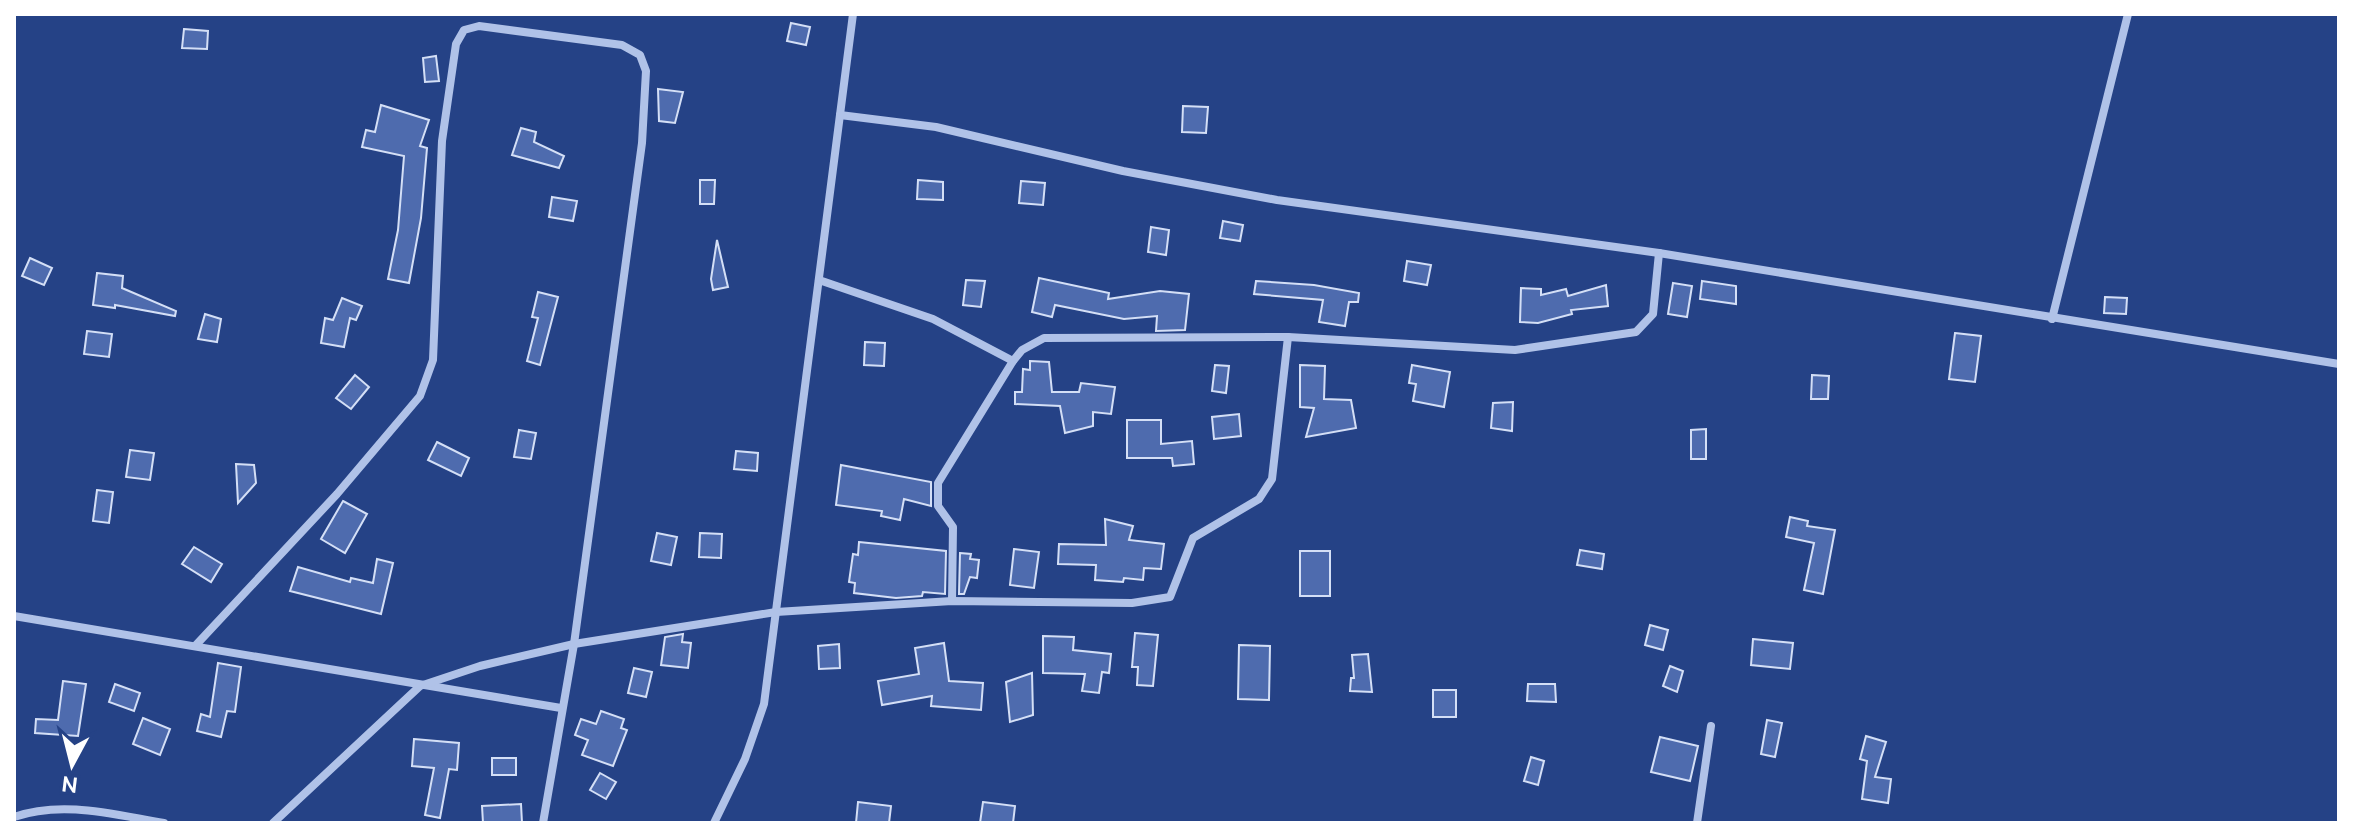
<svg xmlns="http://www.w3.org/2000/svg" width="2353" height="837" font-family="Ubuntu,sans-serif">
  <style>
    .building { fill: #4e6bae; stroke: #d4dff6; stroke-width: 2 }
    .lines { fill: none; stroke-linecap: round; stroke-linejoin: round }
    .minor { stroke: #b0c2e8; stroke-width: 8 }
  </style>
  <rect width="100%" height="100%" fill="#254286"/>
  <g class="building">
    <path d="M791 23 810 27 806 45 787 41Z"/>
    <path d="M184 29 208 31 207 49 182 48Z"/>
    <path d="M436 56 439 81 425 82 423 58Z"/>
    <path d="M658 89 683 92 675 123 659 121Z"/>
    <path d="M381 105 429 120 420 146 427 148 421 218 409 283 388 279 398 230 404 156 362 147 366 130 375 132Z"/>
    <path d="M1183 106 1208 107 1206 133 1182 132Z"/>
    <path d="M521 128 536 132 534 142 564 156 559 168 512 155Z"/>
    <path d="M700 180H715L714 204H700Z"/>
    <path d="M918 180 943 182V200L917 199Z"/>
    <path d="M1021 181 1045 183 1043 205 1019 203Z"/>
    <path d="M552 197 577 201 573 221 549 217Z"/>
    <path d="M1223 221 1243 225 1240 241 1220 238Z"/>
    <path d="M1151 227 1169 230 1166 255 1148 252Z"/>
    <path d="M717 240 728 287 713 290 711 279Z"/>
    <path d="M30 258 52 268 44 285 22 276Z"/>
    <path d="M1407 261 1431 265 1427 285 1404 281Z"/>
    <path d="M97 273 123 276 122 288 176 311 175 316 115 305V308L93 305Z"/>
    <path d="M1039 278 1109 293 1108 299 1160 291 1189 294 1185 330 1156 331 1157 316 1124 319 1055 305 1052 317 1032 312Z"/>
    <path d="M966 280 985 281 981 307 963 305Z"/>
    <path d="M1256 281 1314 285 1359 293 1358 302H1349L1345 326 1319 322 1323 300 1254 294Z"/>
    <path d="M1702 281 1736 286V304L1700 299Z"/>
    <path d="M1673 283 1692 286 1687 317 1668 314Z"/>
    <path d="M1606 285 1608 306 1571 310 1572 314 1538 323 1520 322 1521 288 1541 289V295L1566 289 1568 296Z"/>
    <path d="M538 292 558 297 540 365 527 361 538 318 532 317Z"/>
    <path d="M2105 297 2127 298 2126 314 2104 313Z"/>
    <path d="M342 298 362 306 356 320 350 318 344 347 321 343 325 318 333 320Z"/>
    <path d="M205 314 221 319 217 342 198 339Z"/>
    <path d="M87 331 112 334 109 357 84 354Z"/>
    <path d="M1955 333 1981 336 1975 382 1949 379Z"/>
    <path d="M865 342 885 343 884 366 864 365Z"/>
    <path d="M1030 361 1049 362 1052 392H1079L1081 383 1115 387 1111 414 1093 412V426L1065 433 1060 406 1015 404V392H1022L1023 369 1030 370Z"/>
    <path d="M1215 365 1229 366 1226 393 1212 391Z"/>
    <path d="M1300 365 1325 366 1324 399 1351 400 1356 428 1306 437 1314 408 1300 407Z"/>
    <path d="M1412 365 1450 372 1444 407 1413 401 1416 384 1409 383Z"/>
    <path d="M355 375 369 387 351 409 336 398Z"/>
    <path d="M1812 375 1829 376 1828 399H1811Z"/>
    <path d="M1513 402 1512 431 1491 428 1493 403Z"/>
    <path d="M1239 414 1241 436 1214 439 1212 417Z"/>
    <path d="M1127 420H1161V444L1192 441 1194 464 1173 466 1172 458H1127Z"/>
    <path d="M1706 429V459H1691V430Z"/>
    <path d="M519 430 536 433 531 459 514 457Z"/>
    <path d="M437 442 469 458 461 476 428 460Z"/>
    <path d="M130 450 154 453 150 480 126 477Z"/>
    <path d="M736 451 758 453 757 471 734 469Z"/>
    <path d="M236 464 254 465 256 483 238 503Z"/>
    <path d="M841 465 931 482V506L904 499 900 520 881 516 882 511 836 505Z"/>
    <path d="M97 490 113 492 109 523 93 521Z"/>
    <path d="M343 501 367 514 345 553 321 539Z"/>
    <path d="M1790 517 1808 521 1807 526 1835 530 1823 594 1804 590 1814 543 1786 537Z"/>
    <path d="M1105 519 1133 526 1129 540 1164 544 1161 569 1144 568 1143 580 1124 578 1123 582 1095 580 1096 565 1058 564 1059 544 1106 545Z"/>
    <path d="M657 533 677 537 671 565 651 561Z"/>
    <path d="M700 533 722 534 721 558 699 557Z"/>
    <path d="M859 542 946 551 945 594 923 592 922 596 896 598 854 593 855 583 849 582 853 554 858 555Z"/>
    <path d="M194 547 222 564 211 582 182 564Z"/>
    <path d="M1014 549 1039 552 1034 588 1010 585Z"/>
    <path d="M1580 550 1604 554 1602 569 1577 565Z"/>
    <rect x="1300" y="551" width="30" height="45"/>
    <path d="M960 553 971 554 970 559 979 560 977 578 970 577 964 594H959Z"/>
    <path d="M377 559 393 563 381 614 290 591 298 567 350 582 351 578 373 583Z"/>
    <path d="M1650 625 1668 630 1663 650 1645 645Z"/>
    <path d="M1135 633 1158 635 1153 686 1137 685 1138 667H1132Z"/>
    <path d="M683 634 682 642 691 643 688 668 661 665 665 637Z"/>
    <path d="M1043 636 1074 637 1073 650 1111 654 1109 673 1102 672 1099 693 1082 691 1085 674 1043 673Z"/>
    <path d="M1753 639 1793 643 1790 669 1751 665Z"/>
    <path d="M944 643 949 681 983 683 981 710 931 706 932 696 882 705 878 681 919 674 915 648Z"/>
    <path d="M839 644 840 668 819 669 818 646Z"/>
    <path d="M1239 645 1270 646 1269 700 1238 699Z"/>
    <path d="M1368 654 1372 692 1350 691 1351 678H1354L1352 655Z"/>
    <path d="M218 663 241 667 235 712 227 711 221 737 197 731 201 714 210 717Z"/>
    <path d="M1670 666 1683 671 1677 692 1663 686Z"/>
    <path d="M634 668 652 672 646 697 628 693Z"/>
    <path d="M1032 673 1033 715 1010 722 1006 682Z"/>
    <path d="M63 681 86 684 78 736 35 733 36 719 58 720Z"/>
    <path d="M115 684 140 693 134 711 109 702Z"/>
    <path d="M1528 684H1555L1556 702 1527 701Z"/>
    <rect x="1433" y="690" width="23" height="27"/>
    <path d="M601 711 624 719 621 728 627 730 613 766 582 755 588 740 575 735 581 719 596 724Z"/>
    <path d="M143 718 170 729 160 755 133 744Z"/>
    <path d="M1767 720 1782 723 1775 757 1761 754Z"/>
    <path d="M1866 736 1886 742 1875 777 1891 779 1888 803 1862 799 1867 761 1860 759Z"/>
    <path d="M1660 737 1698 746 1690 781 1651 772Z"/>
    <path d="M414 739 459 743 457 770 449 769 440 818 425 815 434 768 412 766Z"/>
    <path d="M1531 757 1544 761 1538 785 1524 781Z"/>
    <rect x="492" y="758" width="24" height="17"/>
    <path d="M600 773 616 782 606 799 590 790Z"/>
    <path d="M858 802 891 806 889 823H856Z"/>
    <path d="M983 802 1015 806 1013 823H980Z"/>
    <path d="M521 804 522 823H483L482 806Z"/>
  </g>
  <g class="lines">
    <g class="minor">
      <path d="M840 115 936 127 1123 171 1277 200 1659 253 2339 364"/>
      <path d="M819 280 933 319 1013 361"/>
      <path d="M2052 319 2128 14"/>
      <path d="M952 601 953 527 938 506V483L1013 361 1022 350 1044 338 1288 337 1515 350 1636 332 1653 314 1659 253"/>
      <path d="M14 616 561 708"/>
      <path d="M196 645 337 494 420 396 433 360 442 141 456 44 464 30 479 26 622 45 640 55 646 71 642 143 574 644 543 823"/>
      <path d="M14 817C63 800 115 815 164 823"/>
      <path d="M273 823 420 686 480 666 574 644 776 612 952 601 1132 603 1170 597 1193 538 1259 499 1272 479 1288 337"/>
      <path d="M714 823 745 759 764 704 853 14"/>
      <path d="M1697 823 1711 726"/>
    </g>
  </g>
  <rect width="2353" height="837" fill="none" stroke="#ffffff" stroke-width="32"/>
  <g transform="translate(72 765) rotate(187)" stroke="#254286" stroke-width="6" paint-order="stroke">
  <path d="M0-6L14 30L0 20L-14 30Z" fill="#ffffff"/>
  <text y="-12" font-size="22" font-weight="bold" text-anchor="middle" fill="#ffffff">N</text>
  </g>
</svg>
